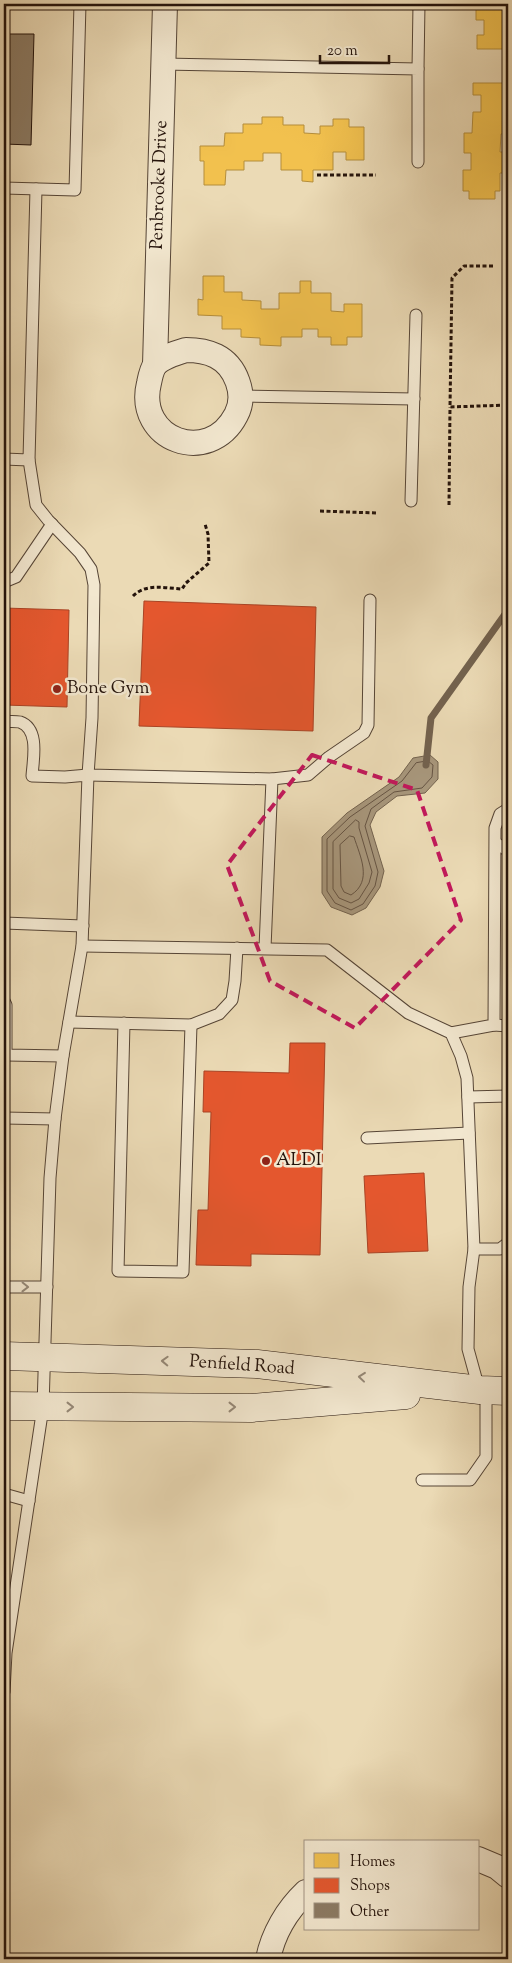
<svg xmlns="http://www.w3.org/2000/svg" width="512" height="1963" font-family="'Sorts Mill Goudy',serif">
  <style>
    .water { fill: #a7967b; stroke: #73624e }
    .homes { fill: #f2c14e; stroke: #b48d3a }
    .shops { fill: #e4572e; stroke: #aa4324 }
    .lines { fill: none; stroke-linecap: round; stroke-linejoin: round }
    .shore { stroke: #665443; stroke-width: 1 }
    .stream { stroke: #73624e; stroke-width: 7 }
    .building { fill: #8b7a63; stroke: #24130b }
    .service-casing { stroke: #564536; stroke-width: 13 }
    .minor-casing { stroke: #564536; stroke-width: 26 }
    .secondary-casing { stroke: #24130b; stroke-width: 29 }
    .path { stroke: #24130b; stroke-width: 3; stroke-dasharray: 4 2.5; stroke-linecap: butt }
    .service { stroke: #f2e7cf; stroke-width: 11 }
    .minor { stroke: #f2e7cf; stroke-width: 24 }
    .secondary { stroke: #f2e7cf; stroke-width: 28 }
    .oneway { stroke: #958877 }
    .marked { fill: none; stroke: #c2185b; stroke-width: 4; stroke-dasharray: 10 6; stroke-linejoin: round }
    .poi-dot { fill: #8f2418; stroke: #f2e7cf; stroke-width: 2 }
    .labels { text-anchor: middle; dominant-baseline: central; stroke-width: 5; stroke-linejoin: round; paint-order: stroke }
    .street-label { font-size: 18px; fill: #24130b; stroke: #f2e7cf }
    .poi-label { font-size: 18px; fill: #24130b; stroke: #f2e7cf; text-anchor: start }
  </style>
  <rect width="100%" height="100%" fill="#ebdab5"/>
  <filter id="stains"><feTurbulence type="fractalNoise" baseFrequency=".004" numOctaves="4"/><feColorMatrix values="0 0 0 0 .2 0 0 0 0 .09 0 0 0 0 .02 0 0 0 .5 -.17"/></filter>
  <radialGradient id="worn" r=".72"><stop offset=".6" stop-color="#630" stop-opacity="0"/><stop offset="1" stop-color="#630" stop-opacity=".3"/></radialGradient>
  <path class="water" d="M430 755 438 762V779L425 793 397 796 376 812 370 825 384 871 380 887 366 908 352 915 331 907 322 893V837L347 813 399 777 413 758Z"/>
  <g class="homes">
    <rect x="247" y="4" width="21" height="5"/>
    <path d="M319 4H334V9H318Z"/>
    <path d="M476 4H508V49H477V35H484V20H476Z"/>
    <path d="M473 83H508V134H501L500 152H508V173H500V191H495V199H469V191H463V170H471V153H464V133H472L473 112H481V95H473Z"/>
    <path d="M262 117H283V125H304V133L320 134V126H333V119H349V127H364V160H346V152H333V170H313V182L302 181V170H281V153H263V161H244V170H226L225 185H204V161H200V146H224L225 133H243V124H262Z"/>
    <path d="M203 276H224V292H242V300L261 301V309H279V293H300V281H311V293H331V311L344 312V304H362V337H347V345H331V337H318V329H302V337H281V346L260 345V338L241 337V329H222V316L198 315V299L203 300Z"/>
  </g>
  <g class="shops">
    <path d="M144 601 316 607 313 731 139 726Z"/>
    <path d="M4 608 69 610 67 707 4 705Z"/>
    <path d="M290 1043H325L320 1255 251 1254V1266L196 1265 198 1210H208L211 1112H203L204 1071 289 1073Z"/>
    <path d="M424 1173 428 1251 368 1253 364 1176Z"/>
  </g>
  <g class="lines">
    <g class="shore">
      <path d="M428 761 433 765 432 777 422 788 394 792 371 809 365 826 378 872 375 886 363 904 351 910 335 903 327 891V839L350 817 402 781 416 763Z"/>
      <path d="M356 820 359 822V828L372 872 369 883 359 899 351 903 339 898 333 889V842Z"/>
      <path d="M350 836 354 837C360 856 373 881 351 895L344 892 341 886 340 845Z"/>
    </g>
    <path class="stream" d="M426 765 431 718 508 610"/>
  </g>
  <path class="building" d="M4 34H34L31 145 4 144Z"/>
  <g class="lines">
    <g class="service-casing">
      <g id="service">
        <path d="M163 64 418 69V162"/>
        <path d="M418 69 419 4"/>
        <path d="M4 188 75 190 80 4"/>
        <path d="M240 396 414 399"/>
        <path d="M4 459 29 460 36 189"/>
        <path d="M29 460 36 505 48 520 80 553 91 569 94 585 92 718 88 775 272 779 308 775 329 757 364 733 368 725 370 600"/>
        <path d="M411 501 416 315"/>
        <path d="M4 582 16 577 52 524"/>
        <path d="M4 721C9 722 15 721 20 722 40 729 33 760 32 776L65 777 88 775 82 946 63 1056 55 1119 50 1178 43 1407 6 1653 4 1692"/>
        <path d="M496 843 508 851"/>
        <path d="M4 923 83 926"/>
        <path d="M82 946 327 950 408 1013 451 1033 461 1056 467 1078 474 1249 469 1287 468 1349 479 1389"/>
        <path d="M265 948 272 779"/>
        <path d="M4 1001 6 1005V1055L63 1056"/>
        <path d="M69 1022 191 1025 219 1014 232 1000 235 981 237 948"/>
        <path d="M124 1023 118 1271 183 1272 191 1025"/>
        <path d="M494 1025 508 1026"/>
        <path d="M451 1033 494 1025 495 828 500 814 508 809"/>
        <path d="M468 1097 508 1096"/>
        <path d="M4 1118 55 1119"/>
        <path d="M367 1138 469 1133"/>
        <path d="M474 1249H500L508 1243"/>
        <path d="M4 1287H47"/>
        <path d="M422 1480H470L486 1457V1390"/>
        <path d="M4 1494 29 1501"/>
      </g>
    </g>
    <g class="minor-casing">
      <g id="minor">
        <path d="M186 350C197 350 206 351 216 356 236 366 247 395 236 415 209 467 135 440 149 383 150 378 152 369 155 365 162 357 176 353 186 350Z"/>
        <path d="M155 365 165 4"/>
        <path d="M478 1859 497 1867 508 1876"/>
        <path d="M268 1959C273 1934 287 1910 306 1892"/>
      </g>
    </g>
    <g class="secondary-casing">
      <g id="secondary">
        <path d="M4 1356 257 1364 480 1390 508 1391"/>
        <path d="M4 1406 251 1408 406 1395"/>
      </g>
    </g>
    <g class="path">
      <path d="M317 175H376"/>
      <path d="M493 266H464L452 278 450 407 508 405"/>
      <path d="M449 505 450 407"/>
      <path d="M320 511 376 513"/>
      <path d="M133 596C146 583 165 588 182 589L186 583 209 563 208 534 205 524"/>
    </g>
    <use href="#service" class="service"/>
    <use href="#minor" class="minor"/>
    <use href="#secondary" class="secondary"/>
  </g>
  <defs><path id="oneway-chevron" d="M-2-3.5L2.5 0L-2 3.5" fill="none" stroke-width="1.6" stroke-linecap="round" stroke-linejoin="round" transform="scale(1.25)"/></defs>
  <g class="oneway">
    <use href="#oneway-chevron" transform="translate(25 1287) rotate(1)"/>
    <use href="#oneway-chevron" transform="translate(165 1361) rotate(-178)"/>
    <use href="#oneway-chevron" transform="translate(362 1377) rotate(-174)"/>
    <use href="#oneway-chevron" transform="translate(70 1407)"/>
    <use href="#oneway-chevron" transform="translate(232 1407)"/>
  </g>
  <path class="marked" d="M312 755 417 790 461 920 355 1028 270 981 227 865Z"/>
  <g class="poi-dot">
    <circle cx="57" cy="689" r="5"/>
    <circle cx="266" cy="1161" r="5"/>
  </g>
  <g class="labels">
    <g class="street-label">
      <text transform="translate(160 185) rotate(-88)">Penbrooke Drive</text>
      <text transform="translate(242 1366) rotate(4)">Penfield Road</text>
    </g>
    <g class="poi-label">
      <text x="67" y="689">Bone Gym</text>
      <text x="276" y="1161">ALDI</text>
    </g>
  </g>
  <rect width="512" height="1963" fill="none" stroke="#ebdab5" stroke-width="20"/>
  <rect x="5" y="5" width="502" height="1953" fill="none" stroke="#24130b" stroke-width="2.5"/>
  <rect x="10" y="10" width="492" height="1943" fill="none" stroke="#24130b"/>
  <rect x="304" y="1840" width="175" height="90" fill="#f2e7cf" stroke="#a09281"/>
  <rect x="314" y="1853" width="25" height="15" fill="#f2c14e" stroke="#a09281"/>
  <text x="350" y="1866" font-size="15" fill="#24130b">Homes</text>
  <rect x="314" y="1878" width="25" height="15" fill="#e4572e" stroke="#a09281"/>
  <text x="350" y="1890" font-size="15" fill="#24130b">Shops</text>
  <rect x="314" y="1903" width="25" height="15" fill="#8b7a63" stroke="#a09281"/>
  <text x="350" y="1916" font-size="15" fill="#24130b">Other</text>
  <path d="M320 55v8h69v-8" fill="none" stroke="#24130b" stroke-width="2.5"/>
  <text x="327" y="55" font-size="15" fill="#24130b" stroke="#f2e7cf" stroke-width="4" paint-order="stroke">20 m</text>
  <rect width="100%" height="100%" filter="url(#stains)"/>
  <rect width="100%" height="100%" fill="url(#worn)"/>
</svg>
